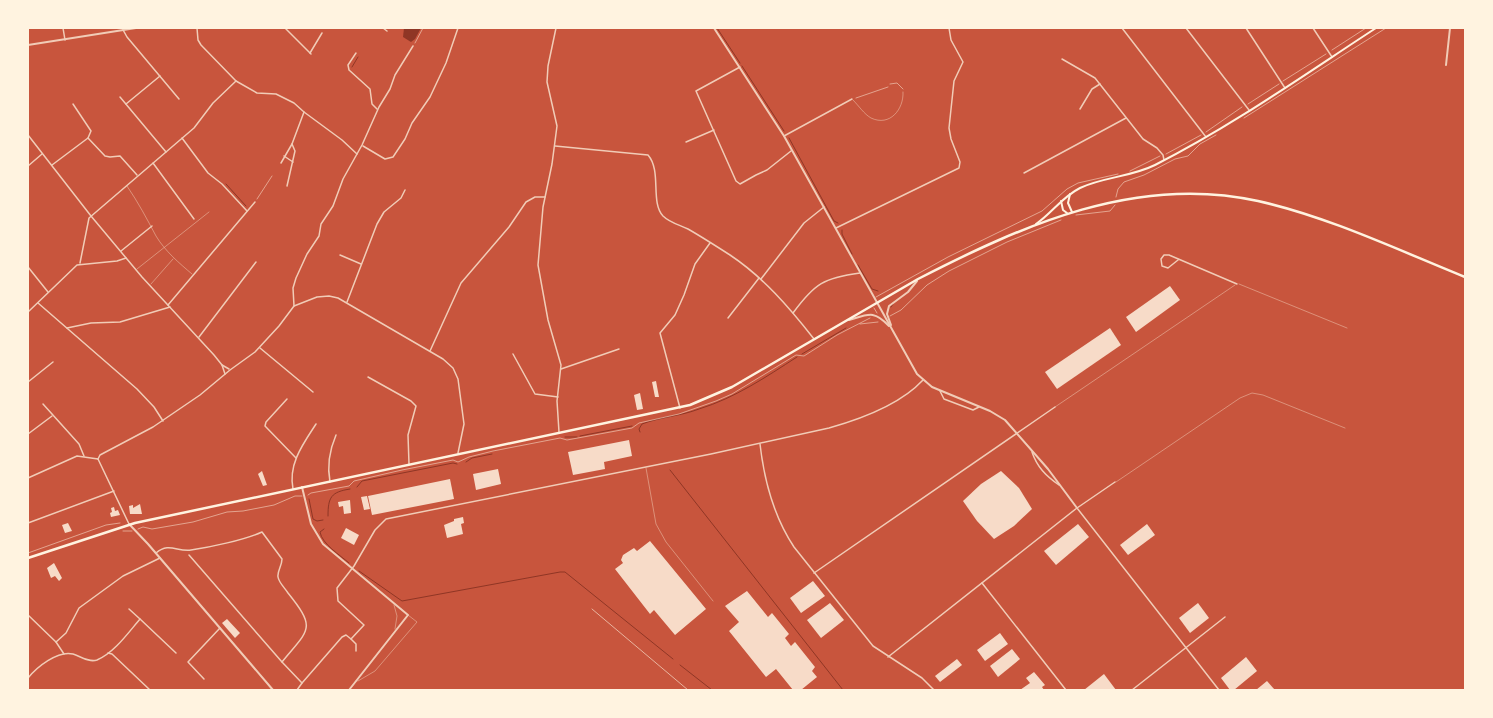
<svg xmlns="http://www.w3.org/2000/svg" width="1493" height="718" font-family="'DejaVu Sans',sans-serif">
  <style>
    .water { fill: #8f3625 }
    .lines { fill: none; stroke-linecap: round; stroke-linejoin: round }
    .stream { stroke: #8f3625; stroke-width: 1 }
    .building { fill: #f7dbc8 }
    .path { stroke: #fff3e0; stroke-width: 0.5 }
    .service { stroke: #f1ccb7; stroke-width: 0.5 }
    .minor { stroke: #f1ccb7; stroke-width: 1.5 }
    .tertiary { stroke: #f1ccb7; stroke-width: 2 }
    .secondary { stroke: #fff3e0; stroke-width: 2 }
    .primary { stroke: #fff3e0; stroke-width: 2.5 }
    .rail { stroke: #e9b49f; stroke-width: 1 }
  </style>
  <rect width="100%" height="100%" fill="#c8553d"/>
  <path class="water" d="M404 28H421L415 39 411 42 403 37Z"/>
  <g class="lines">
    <g class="stream">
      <path d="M717 28 740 63"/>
      <path d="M742 66 784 131"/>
      <path d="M352 67 358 57"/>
      <path d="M789 138 834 221 838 223"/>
      <path d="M226 184 246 206"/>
      <path d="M842 230V234L852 254"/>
      <path d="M858 265 872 289 878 291"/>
      <path d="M891 307 893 304"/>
      <path d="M802 354 846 328"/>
      <path d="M640 432 639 429 642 424C660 417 681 416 699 409 735 398 766 377 797 357"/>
      <path d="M580 436 632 426"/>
      <path d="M565 437H577"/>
      <path d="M466 462 472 458 492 454"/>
      <path d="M670 470 843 690"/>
      <path d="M357 487 362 481 453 463 457 464"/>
      <path d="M309 499 313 519 317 521 323 520"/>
      <path d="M328 516C328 497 331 492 350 489"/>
      <path d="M324 529 320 532C322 544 340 555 349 563"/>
      <path d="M359 571 402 601 560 572H565L673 659"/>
      <path d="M680 665 712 690"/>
    </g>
  </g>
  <g class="building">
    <path d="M1170 286 1180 300 1136 332 1126 317Z"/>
    <path d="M1110 328 1121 345 1057 389 1045 372Z"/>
    <path d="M656 381 659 397H655L652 382Z"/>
    <path d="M640 393 643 409 637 410 634 395Z"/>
    <path d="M629 440 632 456 604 462 605 469 573 475 568 452Z"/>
    <path d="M498 469 501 484 476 490 473 474Z"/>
    <path d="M262 471 267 485 263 486 258 474Z"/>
    <path d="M1001 471 1019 488 1032 509 1014 526 994 539 977 521 963 501 981 484Z"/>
    <path d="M450 479 454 499 372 515 368 496Z"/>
    <path d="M367 496 370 509 364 510 361 497Z"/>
    <path d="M350 500 351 513 344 514 343 506 339 507 338 502Z"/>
    <path d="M140 504 142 514H130L129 506 133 505V508Z"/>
    <path d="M114 507 115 511 118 510 120 515 111 517 110 513 112 512 111 508Z"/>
    <path d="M463 517 464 523 461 524 463 534 447 538 444 525 454 521V519Z"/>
    <path d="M68 523 72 531 65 533 62 525Z"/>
    <path d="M1078 524 1089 537 1056 565 1044 551Z"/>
    <path d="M1147 524 1155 535 1128 555 1120 545Z"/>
    <path d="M346 528 359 535 354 545 341 538Z"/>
    <path d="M650 541 706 609 675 635 654 610 650 614 615 569 623 563 621 560 623 555 634 548 637 551Z"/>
    <path d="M54 563 62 578 59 581 55 576 51 578 47 568Z"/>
    <path d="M813 581 825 596 801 613 790 598Z"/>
    <path d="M747 591 768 617 772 613 789 634 785 638 791 646 795 642 815 667 812 671 817 677 801 690H793L776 669 766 677 729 631 739 622 725 606Z"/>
    <path d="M830 603 844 620 821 638 807 620Z"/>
    <path d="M1198 603 1209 618 1190 633 1179 618Z"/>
    <path d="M227 619 240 633 235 638 222 623Z"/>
    <path d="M1000 633 1008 644 985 661 977 650Z"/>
    <path d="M1012 649 1020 659 998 677 990 666Z"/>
    <path d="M1246 657 1257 671 1234 690H1230L1221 678Z"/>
    <path d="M957 659 962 665 940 682 935 676Z"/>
    <path d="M1034 672 1045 685 1042 687 1044 690H1020L1030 683 1026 678Z"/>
    <path d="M1104 674 1116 690H1084Z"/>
    <path d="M1267 681 1275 690H1256Z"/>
  </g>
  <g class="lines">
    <g class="path">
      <path d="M415 43 423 28"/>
      <path d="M1332 50 1366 28"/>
      <path d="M1283 81 1326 54"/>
      <path d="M890 84 897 83 903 89"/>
      <path d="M856 98 888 87"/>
      <path d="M1248 104 1279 84"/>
      <path d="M1244 118 1386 28"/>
      <path d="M1206 132 1242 107"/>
      <path d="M1166 154 1201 135"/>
      <path d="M1130 171 1160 156"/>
      <path d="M1116 197 1118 189 1124 182 1144 175 1175 159 1188 156 1200 144 1216 135"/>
      <path d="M257 199 272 176"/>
      <path d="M1076 215 1110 211 1115 205"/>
      <path d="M876 297 948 257 1042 211 1067 189 1078 183 1118 174"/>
      <path d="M874 308 877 313"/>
      <path d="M890 316 901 310 927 285 949 271 1007 242 1061 220"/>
      <path d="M860 324 878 322"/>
      <path d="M308 495 311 493 349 486 354 481 402 470 453 460 458 462 469 457 493 451 560 438 567 440 632 428 639 423 679 414 716 401 732 394 796 355 804 356 837 335 870 318"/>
      <path d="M138 529 143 527 152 529 193 522 227 512 243 511 274 505 295 496H302"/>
      <path d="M123 531H132"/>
      <path d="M28 553 106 525 120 523"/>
    </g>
    <g class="service">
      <path d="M853 100C859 106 864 114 871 118 890 127 904 109 903 92"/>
      <path d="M127 186C138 202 147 219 156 236 165 251 179 263 192 274"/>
      <path d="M137 269 209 212"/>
      <path d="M151 284 173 259"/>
      <path d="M1239 284 1347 328"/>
      <path d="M1055 407 1235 285"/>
      <path d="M646 468 656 524 666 542 713 601"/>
      <path d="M1116 482 1240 398 1252 393 1263 395 1345 428"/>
      <path d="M394 605 397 616 395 629"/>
      <path d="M358 681 375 671 417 622 408 615"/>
    </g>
    <g class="minor">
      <path d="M63 28 65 40"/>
      <path d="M122 28 127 37 179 99"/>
      <path d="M197 28 198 40 201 45 236 81 257 93 276 94 294 103 304 112 342 140 357 154"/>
      <path d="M285 28 311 54"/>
      <path d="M383 28 387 31"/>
      <path d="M556 28 548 66 547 82 557 126 552 164 543 207 538 265 548 320 561 365 557 401 559 432"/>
      <path d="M1122 28 1206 137"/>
      <path d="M1186 28 1249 110"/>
      <path d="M1246 28 1285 88"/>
      <path d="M1313 28 1332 57"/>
      <path d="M310 53 322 33"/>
      <path d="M356 53 348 65 349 70 370 89 372 104 377 109"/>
      <path d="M1062 59 1095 78 1143 139 1157 148 1163 155 1164 160"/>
      <path d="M740 67 696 91 736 181 740 184 756 175 767 170 791 151"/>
      <path d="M120 97 166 152"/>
      <path d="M73 104 91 131 88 138"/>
      <path d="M126 104 160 76"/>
      <path d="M1080 109 1092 89 1100 84"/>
      <path d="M28 135 91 216 142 277 214 355 222 365 225 374"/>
      <path d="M784 136 852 99"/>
      <path d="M182 138 208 173 222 184 247 211"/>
      <path d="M686 142 714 130"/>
      <path d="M363 146 385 159 393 157 405 139 412 123 430 97 446 63 458 28"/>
      <path d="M555 146 648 155C662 171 650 202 663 216 670 223 680 225 688 229 702 237 716 246 730 255 763 277 789 307 814 339"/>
      <path d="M284 156 293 162"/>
      <path d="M153 163 194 219"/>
      <path d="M281 163 292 144 304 112"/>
      <path d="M52 165 88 138 105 156 110 157 120 156 137 175"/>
      <path d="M28 166 42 154"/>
      <path d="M1024 173 1126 118"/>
      <path d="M287 186 295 151 292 144"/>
      <path d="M836 228 959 168 960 162 951 139 949 128 954 81 963 62 951 40 949 28"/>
      <path d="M121 251 152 226"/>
      <path d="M340 255 361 264"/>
      <path d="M1178 260 1168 268 1162 266 1161 259 1164 255H1169L1237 284"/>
      <path d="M80 263 89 218 194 128 213 103 236 81"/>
      <path d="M28 267 48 292"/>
      <path d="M761 279 804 223 824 207"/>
      <path d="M347 302 377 224 384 212 401 198 405 190"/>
      <path d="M38 303 137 389 154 407 163 421"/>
      <path d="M168 305 255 202"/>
      <path d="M294 306 317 297 329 296 338 298 443 359 453 368 458 379 464 424 458 453"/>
      <path d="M28 312 77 265 117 261 126 258"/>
      <path d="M793 313C815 283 824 278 860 273"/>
      <path d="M728 318 759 278"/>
      <path d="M67 328 91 323 120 322 170 307"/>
      <path d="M199 337 256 262"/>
      <path d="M260 348 313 392"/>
      <path d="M430 351 461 283 509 227 526 202 535 197H545"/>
      <path d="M513 354 535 394 558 397"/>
      <path d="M222 365 229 369"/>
      <path d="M561 369 619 349"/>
      <path d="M368 377 411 401 416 406 408 435 409 464"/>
      <path d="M28 382 53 362"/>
      <path d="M940 391 944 399 973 410 979 407"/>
      <path d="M287 399 266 422 265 426 296 458"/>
      <path d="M43 404 79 444 84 456"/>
      <path d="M680 408 660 333 675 315 684 295 695 264 710 243"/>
      <path d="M28 434 52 416"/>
      <path d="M760 444C764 479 774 517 794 547L873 646 922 678 934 690"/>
      <path d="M1032 452C1037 467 1046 476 1059 485"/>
      <path d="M98 459 100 455 153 427 200 395 230 370 255 352 279 326 294 306 293 288 296 278 307 254 319 236 321 224 333 206 343 179 362 145 379 107 390 89 395 75 413 46"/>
      <path d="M98 459 129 524"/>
      <path d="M28 478 77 456 98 459"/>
      <path d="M330 482C327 466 330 449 336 435"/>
      <path d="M293 489C288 464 303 444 316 424"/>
      <path d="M1077 508 1219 690"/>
      <path d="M28 523 114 491"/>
      <path d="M156 553C169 542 177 552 191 550 211 547 244 540 262 532L282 559C282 566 277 571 278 577 279 583 285 588 288 593 317 629 309 629 282 662L302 683 342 637 346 635 351 639 364 625 338 601 337 588 354 566 375 530 386 519 711 454 829 428C861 419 900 405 923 380"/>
      <path d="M189 555 282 662"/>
      <path d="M814 573 1055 407"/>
      <path d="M982 583 1066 690"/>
      <path d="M28 615 56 642 64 654"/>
      <path d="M140 619 176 653"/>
      <path d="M351 639 356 644V651"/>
      <path d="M56 642 66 633 79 608 123 576 160 558"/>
      <path d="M108 653 112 654 150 690"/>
      <path d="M888 657 1077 508 1115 482"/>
      <path d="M28 678C37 667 58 650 73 654 80 656 89 663 97 660 114 653 128 633 140 619L129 609"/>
      <path d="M204 679 188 662 220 628"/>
      <path d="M297 690 302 683"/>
      <path d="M1132 690 1225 617"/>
    </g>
    <g class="tertiary">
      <path d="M714 28 784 136 917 374 932 387 990 411 1005 420 1048 469 1077 508"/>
      <path d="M28 45 136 28"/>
      <path d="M1446 65 1450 28"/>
      <path d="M849 320C869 314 874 310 889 326"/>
      <path d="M891 325 887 314 889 306 908 292 917 281"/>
      <path d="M302 487 311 524 323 544 408 615 349 690"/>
      <path d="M129 524 148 544 273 690"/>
    </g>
    <g class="secondary">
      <path d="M1070 194 1068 203 1072 212"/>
      <path d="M1061 201 1063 210 1067 213"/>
      <path d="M1036 224C1052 213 1062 197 1080 188 1103 177 1131 177 1155 165 1232 126 1304 75 1376 28"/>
    </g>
    <path class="primary" d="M28 558 135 523 690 405 732 387 918 279C1023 225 1137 174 1258 201 1329 217 1398 250 1465 277"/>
    <path class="rail" d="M592 609 688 690"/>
  </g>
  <rect width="1493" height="718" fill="none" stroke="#fff3e0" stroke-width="58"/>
</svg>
